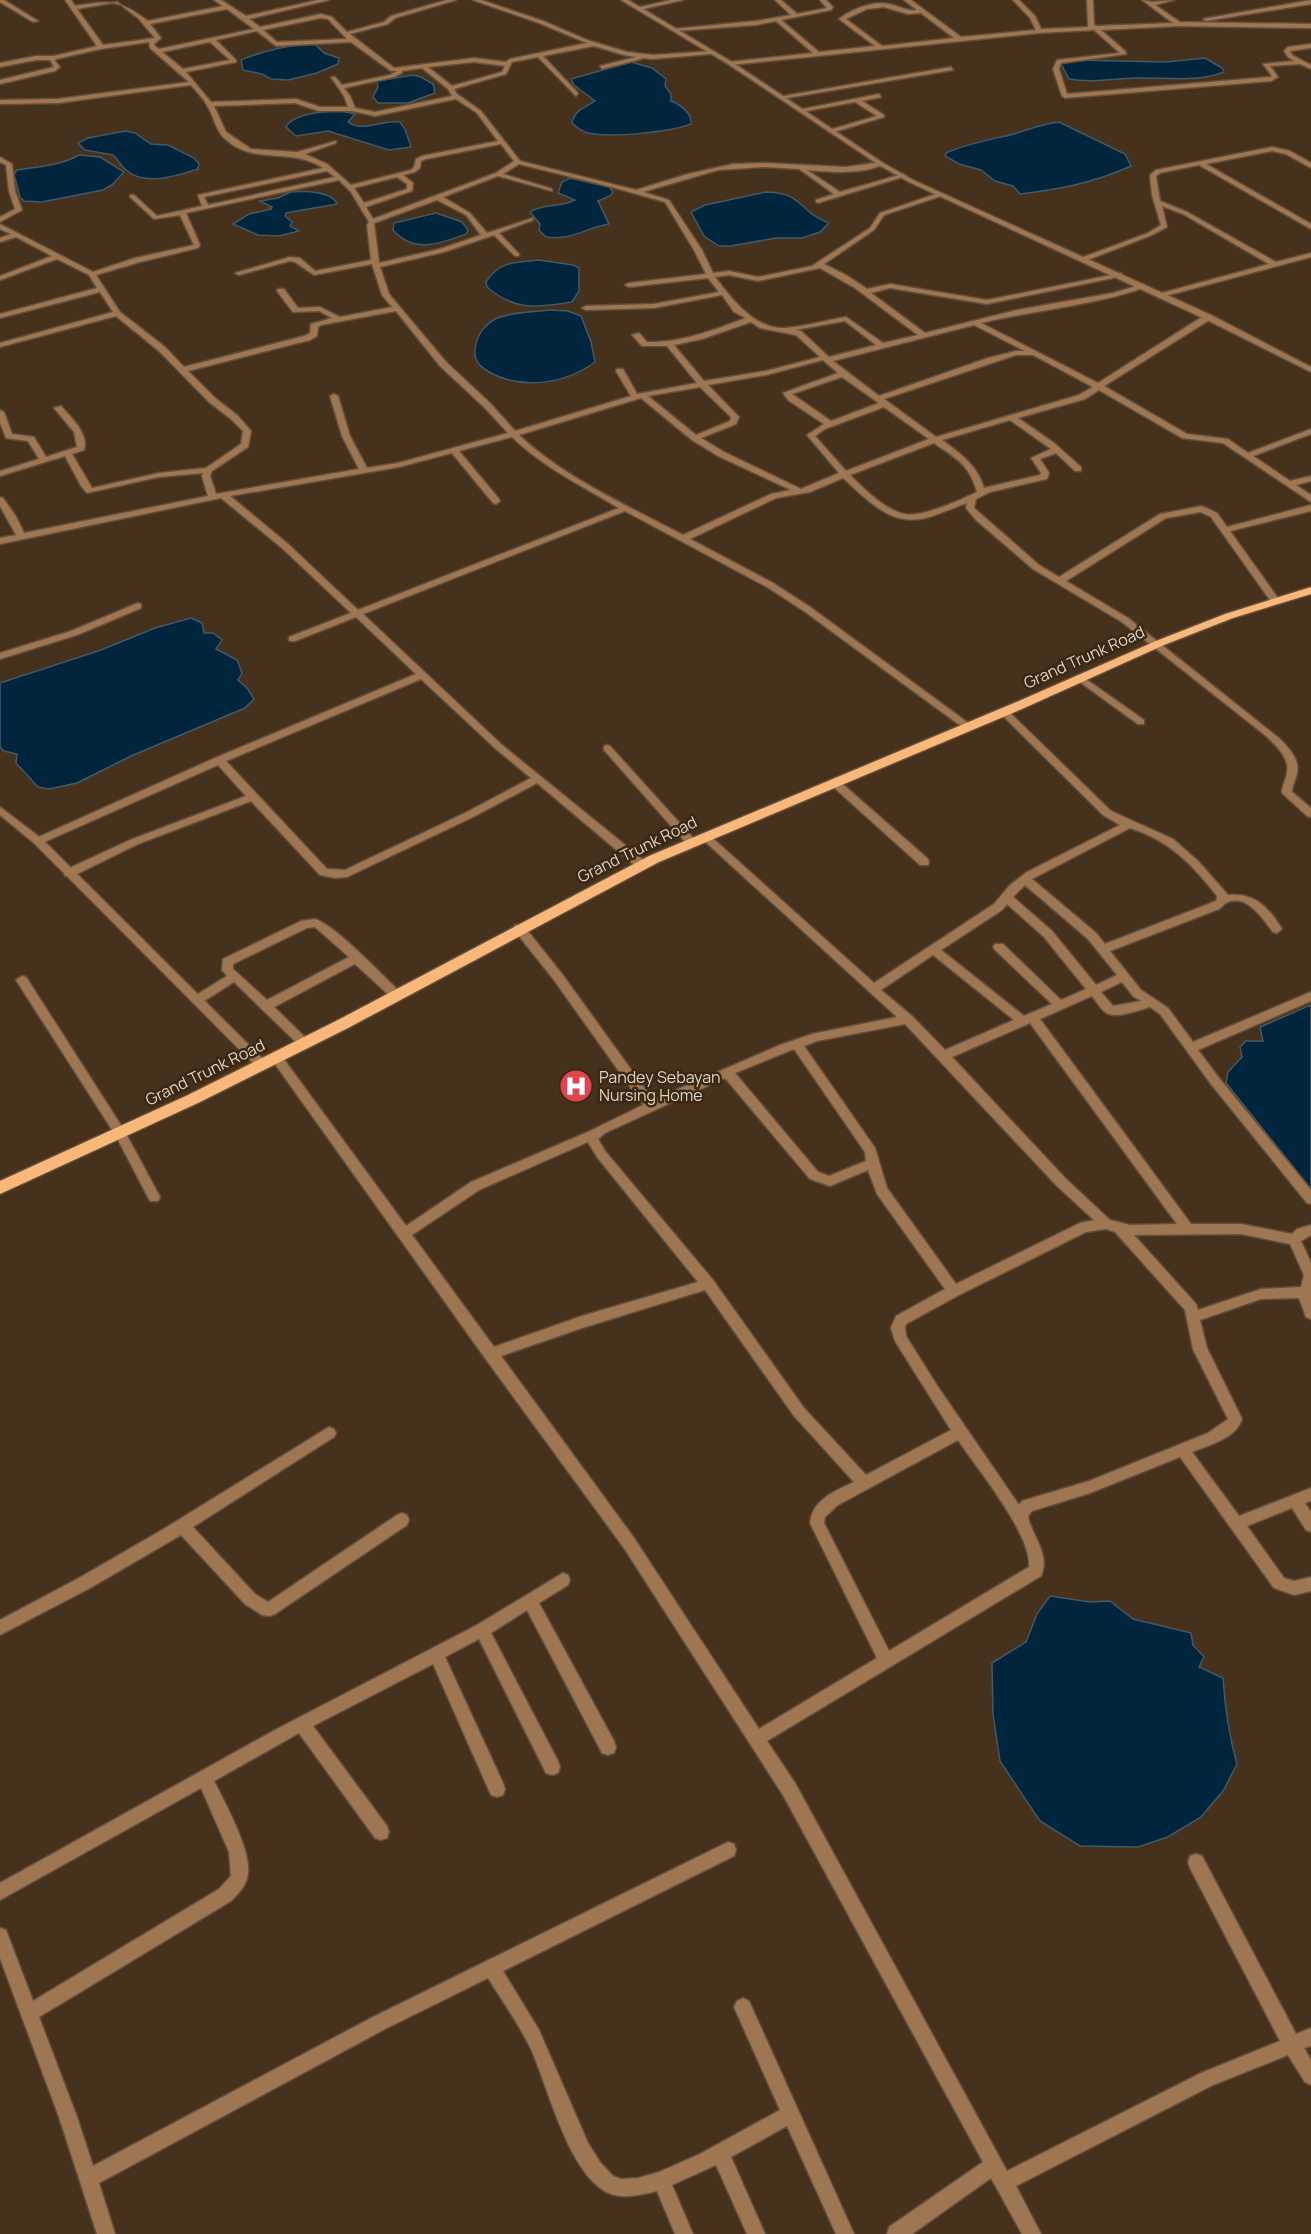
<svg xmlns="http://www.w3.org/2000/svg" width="1311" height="2234" font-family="Manrope,sans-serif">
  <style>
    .water { fill: #00253c; stroke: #435965; stroke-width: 1.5 }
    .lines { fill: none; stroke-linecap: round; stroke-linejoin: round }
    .minor-casing { stroke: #624f3b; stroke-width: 3 }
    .tertiary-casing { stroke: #624f3b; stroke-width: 3 }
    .primary-casing { stroke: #624f3b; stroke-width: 3 }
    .minor { fill: #9e7651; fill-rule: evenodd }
    .tertiary { fill: #9e7651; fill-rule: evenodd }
    .primary { fill: #f9b87a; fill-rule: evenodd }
    .labels { text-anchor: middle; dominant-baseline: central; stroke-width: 5; stroke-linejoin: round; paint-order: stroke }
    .street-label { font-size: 16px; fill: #dfd3c6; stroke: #3b2812 }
    .poi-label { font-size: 16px; fill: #dfd3c6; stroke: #3b2812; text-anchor: start }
  </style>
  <rect width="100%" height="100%" fill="#46321c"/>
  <g class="water">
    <path d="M308 44 316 45 324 53 339 58 338 64 317 73 288 80 271 79 262 74 243 70 241 60C263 51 284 46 308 44Z"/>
    <path d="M1205 58 1222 68 1224 72C1197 83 1163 77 1135 78 1112 79 1092 83 1069 79L1061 64 1075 60 1166 62Z"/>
    <path d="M631 62 652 68 666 79 665 86 671 94V101C681 105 692 113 691 124 670 132 611 138 588 133 582 131 576 127 572 123 575 109 585 108 595 101L574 85 571 79Z"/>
    <path d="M413 75 421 77 433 84 435 93 408 103H378L373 97 378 87 377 81Z"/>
    <path d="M342 111 355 114 348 122C361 133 384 119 400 122L405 129 411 147 389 150 328 131 296 136 286 127C293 113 327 111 342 111Z"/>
    <path d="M1059 122 1125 154 1131 166C1093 183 1061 189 1020 194L1013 186 995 181 981 170 959 164 945 156 946 153C968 143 990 140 1014 134 1029 129 1043 124 1059 122Z"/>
    <path d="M125 131 135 133 151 144 168 145 194 158 199 164 198 169C177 176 143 187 125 169 120 165 118 159 113 155L85 150 78 143 88 138Z"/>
    <path d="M79 155 100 157 124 172 112 185 103 190 42 202 24 201 20 197 14 174 17 170C38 167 62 165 79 155Z"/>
    <path d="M570 178 609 187 613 192 610 196 598 201 609 224C585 228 572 241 546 237L539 230 540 224 530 212C543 203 560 208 575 200L558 193 562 182Z"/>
    <path d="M291 192C304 191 332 191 337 204L286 213 285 216 292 222 290 226 299 231 279 236 258 235 233 224 249 214 271 209 272 207 260 201 278 198Z"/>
    <path d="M766 192C803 192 800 213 829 223L820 232 802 238H776L731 246H719L704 236 691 212 705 205Z"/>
    <path d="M436 213 462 222 468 230 466 234C439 244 414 254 393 230L394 223Z"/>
    <path d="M539 260 573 265 579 268V291L572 302C537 308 515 311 487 287L486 282C500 260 515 263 539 260Z"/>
    <path d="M550 310 568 311 581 316 591 342 595 362C565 384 523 390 491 373 478 366 472 359 476 344 478 334 486 324 495 319 510 312 533 312 550 310Z"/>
    <path d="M191 618 202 623 204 633H213L222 640 216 649 237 660 242 673 238 680 247 688 254 699 245 708 131 756 77 783 49 789 38 787 16 763 17 754 4 751 0 747V683L101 650 155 628Z"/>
    <path d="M1311 1005V1189L1226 1083 1228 1072 1242 1057 1240 1047 1246 1041H1263L1260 1027Z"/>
    <path d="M1050 1596 1090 1602 1110 1601 1133 1619 1191 1633 1193 1645 1204 1657 1199 1667 1223 1678C1225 1708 1229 1736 1237 1764L1223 1791 1201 1817 1168 1837 1138 1847 1080 1846 1040 1821 1000 1761 993 1714 992 1663 1026 1642 1037 1614Z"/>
  </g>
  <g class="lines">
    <g class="minor-casing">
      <g id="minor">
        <path d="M0 0H4L38 21 33 22 0 2Z"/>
        <path d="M65 0H71L75 6C112 0 119 0 148 21L223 6 214 0H221L246 16 318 0H329L249 19 260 27 321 14 332 17 347 32 384 22 391 16 447 0H456L395 18 388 24 350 34 394 68 474 58 506 62 510 59 587 43 539 23 473 0H481L543 21 587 40 627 52 653 55 712 51 710 54 653 59 642 58 641 59 602 69 600 66 636 57 624 55 594 46 543 56 578 93 576 96 538 57 512 62 506 74 454 89 457 94 481 111 520 161 636 190 688 174 733 164 764 163 846 167 881 162 884 164C863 175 831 172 807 170L840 192 903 174 906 176 818 203 816 202V200L834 194 799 169 764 167 718 170 643 192 669 200 702 250 713 273 729 271 758 277 812 266 870 228 880 213 939 193 942 195 941 196 884 215 874 230 824 264 846 275 867 289 890 284 987 300 1121 273 1122 275 1118 277 987 304 890 288 871 293 925 333 1017 310 1113 293 1143 284V288C1091 306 1035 310 981 323L1098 383 1205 315H1211V319L1104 386 1187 434 1228 439 1248 453 1311 429V434L1253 456 1290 481 1311 476V481L1296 485 1311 495V502L1223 443 1182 438 1099 390 1085 399 1018 418 1054 443 1081 467V471H1075L1056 453 1040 459 1049 473 1047 479 990 492 976 499 974 508 1039 565 1059 577 1160 514 1202 506 1217 513 1227 527 1311 505V511L1230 531 1280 601 1278 603H1272L1211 517 1201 512 1166 518 1066 581 1128 618 1280 739C1289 748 1300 760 1297 773 1296 780 1292 785 1292 792L1311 808V817L1307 816 1282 793C1282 785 1286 780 1287 773 1290 757 1275 745 1265 735L1122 622 1033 569 976 520 966 508 967 503C949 509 924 523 904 519 881 516 860 493 843 478L810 492 776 498 690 539 773 583 810 607 971 725V729H965L804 611 767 587 625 511 363 614 502 745 646 862 647 865 646 868H638L537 783 475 816 347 877 335 878 320 875 251 801 138 844 73 876H65L64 873 65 870 130 840 246 796 218 765 42 843H34L33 841 34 839 215 758 416 674 356 617 295 641H289V637L351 613 282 548 221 498 0 544V538L16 535 0 506V497L3 498 15 515 24 533 208 496 202 476 203 473 159 477 87 493 81 486 65 456 0 476V471L39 459 28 441 6 438 0 423V410L4 412 12 434 34 437 46 457 77 447 74 432 54 408 61 406C71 418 89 433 84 450L72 454 92 488 159 473 206 468 241 444 243 431 231 419 209 402 159 351 116 316 0 347V343L113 312 100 292 0 318V314L97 288 89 275 57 259 0 280V276L52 256 16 237 0 242V238L11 234 0 229V224L93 272 135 258 194 245 180 215 154 219 130 197V195H134L157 216 202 206 198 195 323 168C289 146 253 167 223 137 215 128 214 117 208 107 204 99 197 92 191 85L58 103 0 104V100L58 99 189 82 150 48 149 42 101 49 56 59 55 61 60 67 55 71 0 84V80L54 67 50 60H36L0 67V63L36 56H54L97 46ZM117 2 138 18 155 38 103 45 77 9ZM227 9 254 29 159 49 155 46 154 44 161 38 150 24ZM321 18 328 19 347 39 277 42 263 30ZM257 31 276 46 351 42 391 71H397L390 75 342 85 335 77H331L344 96 348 107H320L296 99 211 102 186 72 236 62V60L216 40ZM210 42 230 60 183 69 162 52ZM474 62 505 66 502 72 452 86 428 67ZM422 68 448 89 452 96 375 112 355 108 350 96 344 88 394 77 402 73V71ZM456 99 477 113 498 141 422 156 416 159 414 167 411 170 351 185 327 164 305 154 336 143V141L297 152 251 149 226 132 214 106 295 103 319 111H352L375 116ZM501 144 514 161 496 173 373 219 366 207 412 191 413 183 403 175 415 172 420 168 421 161 426 159ZM519 164 608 186 665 202 694 250 706 274 629 283 625 285 629 287 708 278 719 292 654 304 586 306 582 308 586 310 654 308 722 295 734 312 746 318C713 330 682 343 647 342L639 333 632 335 642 346H667L697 383 637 394 623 369H617L616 371 631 396 515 431 491 404 446 362 389 294 380 267 444 252 494 235 515 256H519V254L499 233 533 220V218L487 233 470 213 443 197 498 176 552 191V189L503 174ZM327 171 335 177 208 205 204 197ZM397 177 407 184V189L364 203 354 188ZM339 180 351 192 369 222 367 225 371 260 315 271 300 258 290 257 235 273 239 275 290 261 295 262 314 275 372 264 382 295 392 307 340 317 320 307 298 308 284 289H278L277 291 293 312 319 311 332 318 311 324 310 333 304 336 184 367 165 347 120 312 96 275 140 262 198 248 200 245 186 213ZM437 200 466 215 481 235 440 249 379 263 374 223ZM820 268 855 288 918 335 883 343 846 317C827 320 803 327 785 328 755 330 731 298 715 277L729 275 758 281ZM396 311 440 366 485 408 508 433 398 463 367 468 350 436 338 396 334 394 330 396 342 436 359 469 216 494 210 476 212 471 248 447 251 431 237 415 215 398 188 371 310 340 317 336 318 327 321 325ZM845 321 876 345 829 357 801 331 795 330ZM751 322 760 328 796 335 820 357 766 371 704 381 674 345 702 339ZM974 325 1025 351H1016L988 358 879 396 833 361ZM1016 355H1033L1093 387 1079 395 936 437 884 399ZM823 360 838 373 783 393 788 400 824 424 807 435 839 473 801 489 724 452 701 438 736 424 739 417 708 385 766 375ZM842 377 879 403 831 421 792 394ZM700 387 731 417 730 421 696 435 648 396ZM641 398 692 440 718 456 791 490 771 494 683 535C630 507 563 477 519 435ZM884 407 929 439 846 471 815 436 825 429ZM1010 420 1051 449 1031 458 1041 473 1040 475 984 488C977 465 961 454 942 440ZM512 437C543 467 582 486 619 508L358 610 288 544 230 496 399 467 452 453 493 503 496 504 500 501 499 499 459 451ZM934 443C957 459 969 464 977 492 961 500 921 518 904 514 884 509 864 489 850 475ZM421 679 496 749 531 778 467 812 345 870 327 869 226 761Z"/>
        <path d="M671 0H683L639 10 636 8Z"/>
        <path d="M775 0H781L797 14 827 8 820 0H826L833 7 831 10 781 20 819 52 875 46 839 19C852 9 873 1 889 4 899 6 906 11 917 10L904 0H911L961 37 1036 30 1030 18 1013 0H1019L1035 16 1041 29 1088 27 1087 0H1093L1094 25 1097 26 1173 23 1142 0 1152 2 1174 0 1155 5 1180 22 1311 24V28L1179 26 1101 30 1125 51 1126 54 1061 63 1059 69 1067 94 1270 77 1272 76 1263 64 1294 61 1288 57 1284 51 1288 47 1311 44V48L1290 51 1292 55 1311 65V69L1300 64 1270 66 1278 77 1271 81 1065 98 1062 96 1053 69 1057 60 1120 53 1094 30 1039 33 730 65 728 62 813 53 776 21 756 25 676 31 673 29 756 21 791 15ZM884 7 908 14 921 13 954 38 882 46 846 19 867 9Z"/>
        <path d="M1311 0V4L1206 21 1203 19Z"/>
        <path d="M951 67 953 70 781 99 778 97Z"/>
        <path d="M879 94 881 97 862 101 884 115V117L831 133 828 131 829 130 877 116 855 102 801 112 798 110Z"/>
        <path d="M1272 147 1290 151 1311 163V168L1286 154 1272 151 1206 164 1311 224V229L1199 165 1160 173 1156 176 1160 201 1187 212 1276 262 1311 253V257L1158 298V294L1269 264 1183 214 1162 206 1167 227 1152 235 1085 261 1078 259 1148 233 1161 225 1152 195 1150 175 1156 170Z"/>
        <path d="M0 157 12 164 15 191 22 210 0 222V217L15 209 9 191 6 165 0 162Z"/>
        <path d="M138 603 141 604V608L77 635 0 659V653L71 631Z"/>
        <path d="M1080 675 1144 720V724H1138L1077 680V676Z"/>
        <path d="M1004 709 1007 710 1111 811 1173 839 1198 861 1228 895C1255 892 1269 908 1282 929L1277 933 1273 932C1263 919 1246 892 1226 903 1224 904 1222 907 1219 909L1110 951 1141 990 1168 1008 1193 1042 1311 992V1001L1198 1050 1219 1078 1311 1190V1204L1307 1203 1211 1084 1160 1014 1150 1007C1139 1010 1115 1020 1105 1012 1100 1008 1096 1001 1092 996L1040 1019 1191 1224H1241L1292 1234 1297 1229 1311 1225V1235L1301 1241 1311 1263V1319L1306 1317 1299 1298 1261 1299 1200 1320 1207 1348 1242 1419C1236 1438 1210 1445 1192 1452L1239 1516 1311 1488V1501L1305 1503 1311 1512V1532L1306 1530 1292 1508 1247 1526 1284 1578 1294 1581 1311 1577V1591L1294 1595 1274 1588 1180 1457 1090 1493 1032 1511 1028 1516 1029 1521C1035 1539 1050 1557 1041 1576L767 1741 795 1783 1007 2171 1201 2073 1280 2041 1190 1868 1188 1862 1190 1856 1196 1854 1202 1856 1296 2034 1311 2028V2046L1304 2048 1311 2060V2085L1305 2082 1288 2055 1213 2085 1016 2186 1041 2234H1022L991 2178 912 2234H887L889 2227 983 2162 783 1795 624 1548 485 1358 270 1057 276 1053 280 1054 406 1226 471 1182 590 1131 643 1105 554 980 515 931 514 928 515 925H523L562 974 653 1100 780 1045 812 1034 897 1017 699 836 704 833 708 834 874 983 994 904 1010 885 1027 872 1120 825 1103 815 1001 714 999 712ZM1130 828C1170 841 1192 864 1217 896L1216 901 1211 903 1105 944 1096 933 1032 879ZM1025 885 1088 939 1117 975 1096 985 1052 931 1013 897ZM1007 904 1044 937 1086 989 1061 1000 1003 944H995L993 947 995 950 1052 1004 1024 1016 941 950 1002 910ZM933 955 1014 1020 945 1050 912 1016 881 990ZM1122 982 1133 996 1141 1001 1113 1006 1101 992ZM1030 1023 1177 1224 1130 1225 1110 1220 1065 1178 952 1057ZM905 1024 1057 1186 1094 1220 1080 1223 956 1284 887 1188 875 1148 804 1046 817 1041ZM794 1049 865 1152 866 1161 829 1176 818 1172 735 1073ZM725 1078 810 1179 830 1186 868 1170 877 1194 945 1289 896 1316 891 1328 895 1341 951 1430 866 1475 804 1408 713 1280 605 1151 598 1139 605 1133ZM588 1142 597 1157 698 1282 582 1316 494 1347 412 1235 479 1190ZM1106 1229 1115 1232 1185 1310 1193 1349 1228 1419 1208 1433 1089 1481 1022 1501 1019 1505 936 1384 906 1336 905 1328 906 1324 959 1295 1086 1232ZM1241 1234 1290 1244 1304 1275 1301 1287 1261 1289 1198 1310 1196 1304 1134 1235ZM705 1290 794 1416 854 1482C835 1491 812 1500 810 1523L877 1658 759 1729 634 1538 501 1356 582 1328ZM958 1440C977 1468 1032 1535 1029 1567L889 1651 828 1531 824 1523 825 1517 838 1505Z"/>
        <path d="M607 745 610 746 695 840 696 842 695 844H687L604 750V746Z"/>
        <path d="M834 779 838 780 928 859 929 862 928 865H920L830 784V780Z"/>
        <path d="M315 919C335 925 382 975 400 992L402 995 400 998H392L355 964 274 1007 308 1040 310 1043 304 1047 300 1046 234 982 201 1003H193L191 1000 193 997 227 976 222 970 223 959 301 921ZM315 927 349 957 267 1000 233 969V964L307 928Z"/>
        <path d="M22 976 26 977 124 1130 160 1197 158 1201H150L116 1136 16 980Z"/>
        <path d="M329 1427 334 1429 336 1433 334 1437 193 1527 255 1594 268 1602 397 1515 402 1513 407 1515 409 1520 407 1525 275 1614 270 1616 262 1615 245 1604 181 1535 90 1588 0 1635V1620L79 1578 162 1530Z"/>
        <path d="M563 1573 568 1575 570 1580 568 1585 539 1603 614 1741 616 1747 614 1753 608 1755 602 1753 527 1610 491 1633 558 1761 560 1767 558 1773 552 1775 546 1773 479 1639 445 1657 503 1783 505 1789 503 1795 497 1797 491 1795 433 1664 313 1726 387 1826 389 1832 387 1838 381 1840 375 1838 299 1733 214 1781C225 1803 251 1850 248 1873 247 1885 239 1893 231 1901L39 2017 77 2117 93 2166 373 2017 728 1842 734 1844 736 1850 734 1856 503 1971 539 2030 588 2143 600 2162 613 2176 621 2179 638 2178 659 2172 700 2154 780 2110 734 2007 737 2001 743 1998 749 2001 854 2234H836L787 2126 731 2157 765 2234H747L716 2165 672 2185 693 2234H675L657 2191C637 2196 617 2201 600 2188 566 2162 548 2088 531 2049 519 2024 503 2002 488 1978L385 2029 99 2183 115 2234H97L59 2117 0 1958V1928L6 1930 33 2001 219 1889 231 1876 229 1852 201 1788 0 1900V1883L275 1730 477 1625Z"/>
      </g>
    </g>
    <g class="tertiary-casing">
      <g id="tertiary">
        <path d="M621 0H628L732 62 883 163 913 180 1211 315 1311 367V372L1205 319 909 182 879 165 728 64Z"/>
        <path d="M0 807 42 839 265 1061 267 1064 265 1067H257L34 843 0 815Z"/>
      </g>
    </g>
    <g class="primary-casing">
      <path id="primary" d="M1311 587V594L1233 618 1164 645 1022 709 659 862 348 1028 198 1103 0 1194V1181L188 1095 338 1020 649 856 1014 703 1156 641 1225 614Z"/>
    </g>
    <use href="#minor" class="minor"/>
    <use href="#tertiary" class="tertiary"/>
    <use href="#primary" class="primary"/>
  </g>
  <defs>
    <g id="hospital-disc" transform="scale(1.725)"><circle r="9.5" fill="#e0444e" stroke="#3b2812"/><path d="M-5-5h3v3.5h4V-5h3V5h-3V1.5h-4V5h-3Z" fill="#fff"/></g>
  </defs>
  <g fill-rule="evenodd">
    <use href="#hospital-disc" x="576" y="1086"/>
  </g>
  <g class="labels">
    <g class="street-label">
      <text transform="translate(1084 657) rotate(-24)">Grand Trunk Road</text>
      <text transform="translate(637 849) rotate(-26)">Grand Trunk Road</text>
      <text transform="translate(205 1072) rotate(-26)">Grand Trunk Road</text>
    </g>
    <g class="poi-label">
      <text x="599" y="1077">Pandey Sebayan<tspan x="599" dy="18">Nursing Home</tspan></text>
    </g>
  </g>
</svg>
